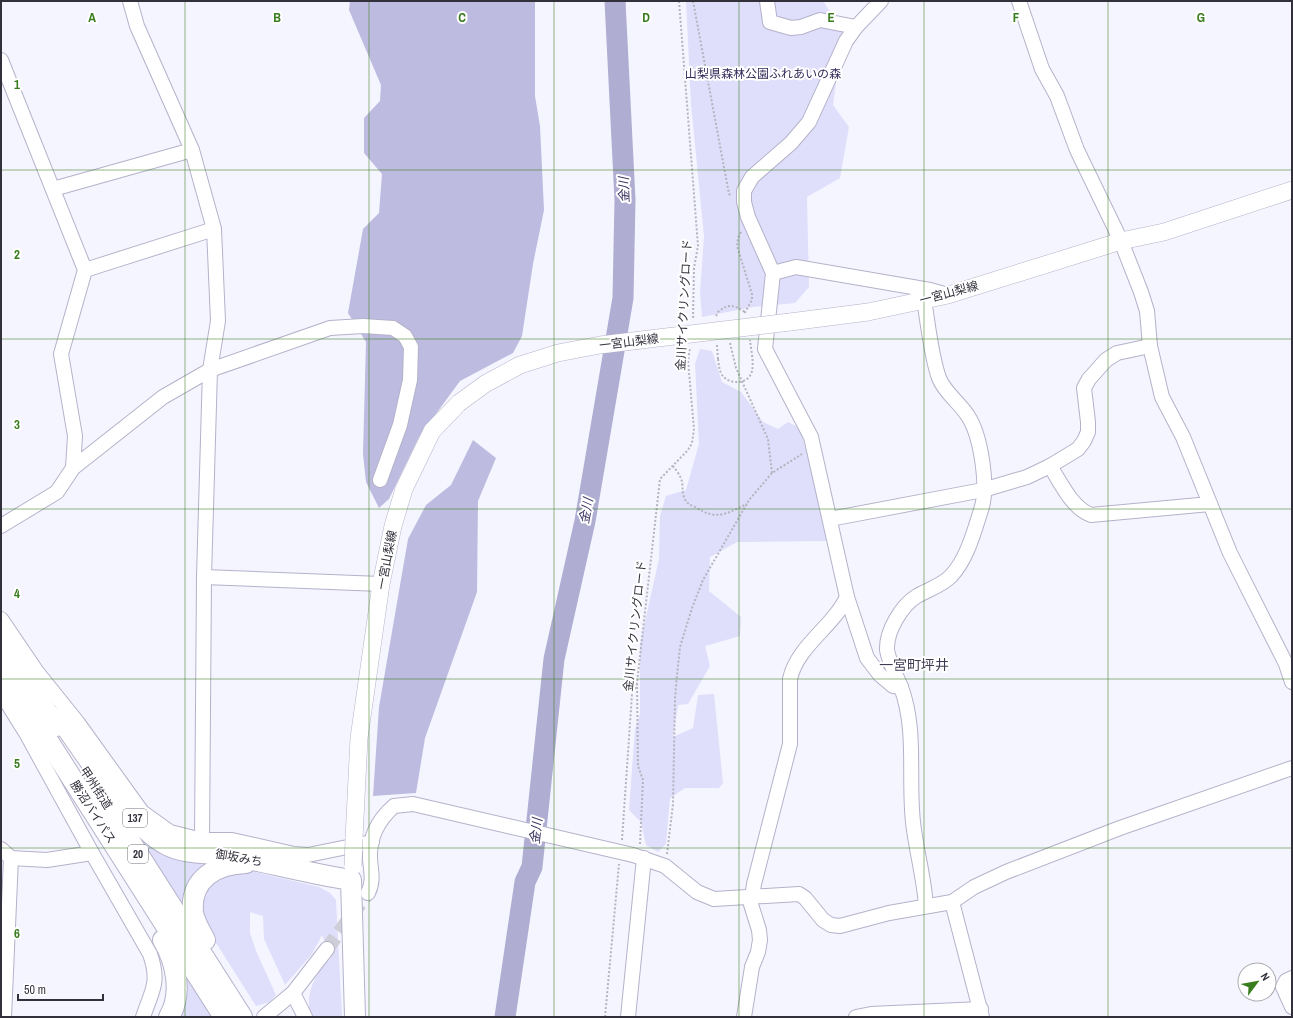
<svg xmlns="http://www.w3.org/2000/svg" width="1293" height="1018" font-family="'Archivo Narrow','Noto Sans JP',sans-serif">
  <style>
    .green { fill: #dfdefb }
    .forest { fill: #bdbbe0 }
    .lines { fill: none; stroke-linecap: round; stroke-linejoin: round }
    .river { stroke: #afadd1; stroke-width: 21 }
    .minor-tunnel { stroke: #ceced8; stroke-width: 14; stroke-dasharray: 14 7; stroke-linecap: butt }
    .minor-casing { stroke: #b4b2ca; stroke-width: 16 }
    .major-casing { stroke: #b4b2ca; stroke-width: 18 }
    .highway-casing { stroke: #b4b2ca; stroke-width: 22 }
    .path { stroke: #b5b4be; stroke-width: 2; stroke-dasharray: 2 2; stroke-linecap: butt }
    .minor { stroke: #fff; stroke-width: 14 }
    .major { stroke: #fff; stroke-width: 17 }
    .highway { stroke: #fff; stroke-width: 20 }
    .minor-bridge-casing { stroke: #b4b2ca; stroke-width: 16; stroke-linecap: butt }
    .major-bridge-casing { stroke: #b4b2ca; stroke-width: 18; stroke-linecap: butt }
    .path-bridge { stroke: #b5b4be; stroke-width: 2; stroke-dasharray: 2 2; stroke-linecap: butt }
    .minor-bridge { stroke: #fff; stroke-width: 14 }
    .major-bridge { stroke: #fff; stroke-width: 17 }
    .grid { fill: none; stroke: #3a7d1f; stroke-width: 1; stroke-opacity: 0.55 }
    .labels { text-anchor: middle; dominant-baseline: central; stroke-width: 4; stroke-linejoin: round; paint-order: stroke }
    .shield { fill: #fff; stroke: #706f76; stroke-width: 1 }
    .shield-label { font-size: 11px; font-weight: bold; fill: #32313b }
    .park-label { font-size: 12px; fill: #332c5b; stroke: #fff }
    .street-label { font-size: 12px; fill: #32313b; stroke: #fff }
    .water-label { font-size: 13px; font-style: italic; fill: #362e5e; stroke: #fff }
    .quarter-label { font-size: 14px; fill: #3f3d51; stroke: #fff }
    .grid-label { font-size: 13px; text-anchor: middle; font-weight: bold; fill: #3a7d1f; stroke: #fff; stroke-width: 4; stroke-linejoin: round; paint-order: stroke }
  </style>
  <rect width="100%" height="100%" fill="#f5f5ff"/>
  <g class="green">
    <path d="M686 1H823L843 31 833 105 849 127 840 178 807 197 809 287 795 303 753 307 702 317 700 293 704 236 691 104Z"/>
    <path d="M700 349 712 351 722 382 741 392 763 422 778 429 788 422 800 428 823 514 827 541 737 542 710 557 709 591 741 617 740 636 705 646 710 666 688 704 678 705 673 737 693 728 698 695 714 694 723 783 719 788H685L670 798 666 844 658 852 646 845 641 822 629 810 635 729 640 714V644L659 559 660 516 666 496 686 490 699 444 695 364Z"/>
    <path d="M132 832 213 858 187 916Z"/>
    <path d="M246 870 319 887 330 893 336 900 342 1017H311C304 995 315 973 331 958L322 935 312 954 285 985 264 939 263 916 250 912V933L256 951 276 995 269 1002 256 1006 206 927C201 912 200 897 208 883Z"/>
    <path d="M180 966 217 1017H175Z"/>
  </g>
  <g class="forest">
    <path d="M350 1H535V96L540 126 544 210 533 264 522 336 513 353 460 381 419 437 389 499 379 508 366 482 363 454 366 342 348 313 363 229 379 213 382 174 364 153V118L380 101 381 85 349 10Z"/>
    <path d="M473 440 496 458 478 501 477 592 425 738 416 793 373 796 379 707 408 539 426 505 451 485Z"/>
  </g>
  <g class="lines">
    <path class="river" d="M505 1017 525 882 532 867 554 659 585 521 623 298 625 200 615 1"/>
    <path class="minor-tunnel" d="M327 949 368 893"/>
    <g class="minor-casing">
      <g id="minor">
        <path d="M130 1 137 26 192 150 214 229 218 321 210 370 204 577 202 840"/>
        <path d="M767 1 770 22 791 28 801 27 820 20 856 27"/>
        <path d="M881 1 856 27 846 41 809 122 791 143 752 177 744 191V202L748 217 773 273 765 349 811 437 847 597 867 658 880 675 893 686 901 687C917 730 908 776 913 822 916 850 924 877 926 906"/>
        <path d="M1019 1 1042 69 1057 96 1077 150 1121 241 1141 292 1147 311 1150 346 1162 397 1183 437 1230 553 1286 664 1292 682"/>
        <path d="M1 60 85 270 61 354 75 436 73 468"/>
        <path d="M53 189 192 150"/>
        <path d="M85 270 214 229"/>
        <path d="M773 273 796 267 930 290 948 295"/>
        <path d="M1050 466C1061 483 1072 508 1091 515L1210 504"/>
        <path d="M830 519 983 490 1027 477 1050 466 1078 449 1084 441 1088 432V422L1084 388 1089 379 1106 360 1117 353 1150 346"/>
        <path d="M1 526 57 492 73 468 163 397 210 370 330 328 363 326 393 328 405 336 411 347 410 380 400 425 380 480"/>
        <path d="M204 577 381 584"/>
        <path d="M1 619 37 672 78 723 142 812 170 832 202 840H232L294 854 308 855 372 842"/>
        <path d="M901 687C896 675 889 662 887 650 886 631 902 605 917 596 927 590 943 585 951 576 967 559 974 532 981 510 989 487 981 436 968 416 960 403 944 392 939 378 931 356 928 323 924 300"/>
        <path d="M1 693 26 733 92 853 150 954C160 983 152 990 143 1017"/>
        <path d="M1 849 11 858 47 860 92 853"/>
        <path d="M633 855 665 866 697 892 714 899 799 894 805 898 823 920 831 925 840 926 889 913 952 902 974 887 1006 872 1120 828 1292 768"/>
        <path d="M368 893C374 881 371 872 370 859 369 838 378 820 394 806L413 804"/>
        <path d="M752 898 754 884 790 744V679C797 646 833 627 847 597"/>
        <path d="M952 902 982 1017"/>
        <path d="M1292 978 1286 981 1283 987 1292 1007"/>
        <path d="M293 993 305 1017"/>
        <path d="M4 1017 11 858"/>
        <path d="M264 1017 293 993 327 949"/>
        <path d="M628 1017 644 858"/>
        <path d="M744 1017 752 967 758 952 760 940 759 930 749 898"/>
        <path d="M856 1017 871 1014 981 1009"/>
      </g>
    </g>
    <g class="major-casing">
      <g id="major">
        <path d="M790 322 868 312 948 295 1121 241 1164 232 1292 190"/>
        <path d="M354 839 359 738 381 584 393 526 404 489 432 431 459 403"/>
      </g>
    </g>
    <g class="highway-casing">
      <g id="highway">
        <path d="M1 641 56 726"/>
        <path d="M1 667 224 1017"/>
        <path d="M48 714 63 723C88 757 130 826 167 845 186 855 212 852 232 856 272 863 311 874 351 880L355 1017"/>
        <path d="M96 788 242 1017"/>
        <path d="M163 940C176 962 183 994 169 1017"/>
        <path d="M205 940C201 932 194 921 193 912 190 878 217 864 246 863"/>
      </g>
    </g>
    <g class="path">
      <path d="M679 1 698 246 694 268 693 319"/>
      <path d="M693 1 729 194 732 196"/>
      <path d="M741 232 738 238 737 246 752 294V300L744 314"/>
      <path d="M716 316 718 312C729 303 734 305 745 312"/>
      <path d="M730 343 736 368 768 439 772 473"/>
      <path d="M717 345 718 359"/>
      <path d="M673 466C676 470 681 476 682 482 683 487 682 492 684 497 686 503 690 505 695 507 718 521 725 514 747 504"/>
      <path d="M622 840 632 694 637 684"/>
      <path d="M640 844 643 780 638 766 637 683 660 479 688 450 692 443 694 429 688 361 690 347"/>
      <path d="M667 854 673 804 675 699 677 675 680 647 692 608 703 580 749 500 772 473 802 454"/>
      <path d="M605 1017 619 864"/>
    </g>
    <use href="#minor" class="minor"/>
    <use href="#major" class="major"/>
    <use href="#highway" class="highway"/>
    <g class="minor-bridge-casing">
      <path id="minor-bridge" d="M413 804 633 855"/>
    </g>
    <g class="major-bridge-casing">
      <g id="major-bridge">
        <path d="M459 403 485 384 520 365 558 353 600 345 790 322"/>
        <path d="M353 866 354 839"/>
      </g>
    </g>
    <path class="path-bridge" d="M718 359C719 365 719 370 722 375 729 385 749 385 752 371 754 362 751 350 750 340"/>
    <use href="#minor-bridge" class="minor-bridge"/>
    <use href="#major-bridge" class="major-bridge"/>
  </g>
  <path class="grid" d="M185 1V1017M369 1V1017M554 1V1017M739 1V1017M924 1V1017M1108 1V1017M1 170H1292M1 339H1292M1 509H1292M1 679H1292M1 848H1292"/>
  <g class="labels">
    <g class="shield">
      <rect x="123" y="809" width="24" height="18" rx="3"/>
      <rect x="128" y="845" width="20" height="18" rx="3"/>
    </g>
    <g class="shield-label">
      <text x="135" y="818">137</text>
      <text x="138" y="854">20</text>
    </g>
    <g class="park-label">
      <text x="763" y="74">山梨県森林公園ふれあいの森</text>
    </g>
    <g class="street-label">
      <text transform="translate(949 293) rotate(-15)">一宮山梨線</text>
      <text transform="translate(684 305) rotate(-87)">金川サイクリングロード</text>
      <text transform="translate(629 342) rotate(-7)">一宮山梨線</text>
      <text transform="translate(387 560) rotate(-79)">一宮山梨線</text>
      <text transform="translate(635 626) rotate(-84)">金川サイクリングロード</text>
      <text transform="translate(96 788) rotate(57)">甲州街道</text>
      <text transform="translate(93 812) rotate(57)">勝沼バイパス</text>
      <text transform="translate(239 858) rotate(10)">御坂みち</text>
    </g>
    <g class="water-label">
      <text transform="translate(624 190) rotate(-92)">金川</text>
      <text transform="translate(586 511) rotate(-80)">金川</text>
      <text transform="translate(536 831) rotate(-84)">金川</text>
    </g>
    <g class="quarter-label">
      <text x="914" y="665">一宮町坪井</text>
    </g>
  </g>
  <g class="grid-label">
    <text x="92" y="22">A</text>
    <text x="277" y="22">B</text>
    <text x="462" y="22">C</text>
    <text x="646" y="22">D</text>
    <text x="831" y="22">E</text>
    <text x="1016" y="22">F</text>
    <text x="1201" y="22">G</text>
    <text x="17" y="89">1</text>
    <text x="17" y="259">2</text>
    <text x="17" y="429">3</text>
    <text x="17" y="598">4</text>
    <text x="17" y="768">5</text>
    <text x="17" y="938">6</text>
  </g>
  <rect width="1293" height="1018" fill="none" stroke="#32313b" stroke-width="4"/>
  <g transform="translate(1257 982) rotate(58)"><circle r="19" fill="#ffffff" stroke="#adadb1"/>
  <path d="M0-3L7 15L0 10L-7 15Z" fill="#3a7d1f"/>
  <text y="-6" font-size="11" font-weight="bold" text-anchor="middle" fill="#32313b">N</text>
  </g>
  <path d="M18 994v6h85v-6" fill="none" stroke="#32313b" stroke-width="2"/>
  <text x="24" y="994" font-size="12" fill="#32313b" stroke="#ffffff" stroke-width="3" paint-order="stroke">50 m</text>
</svg>
